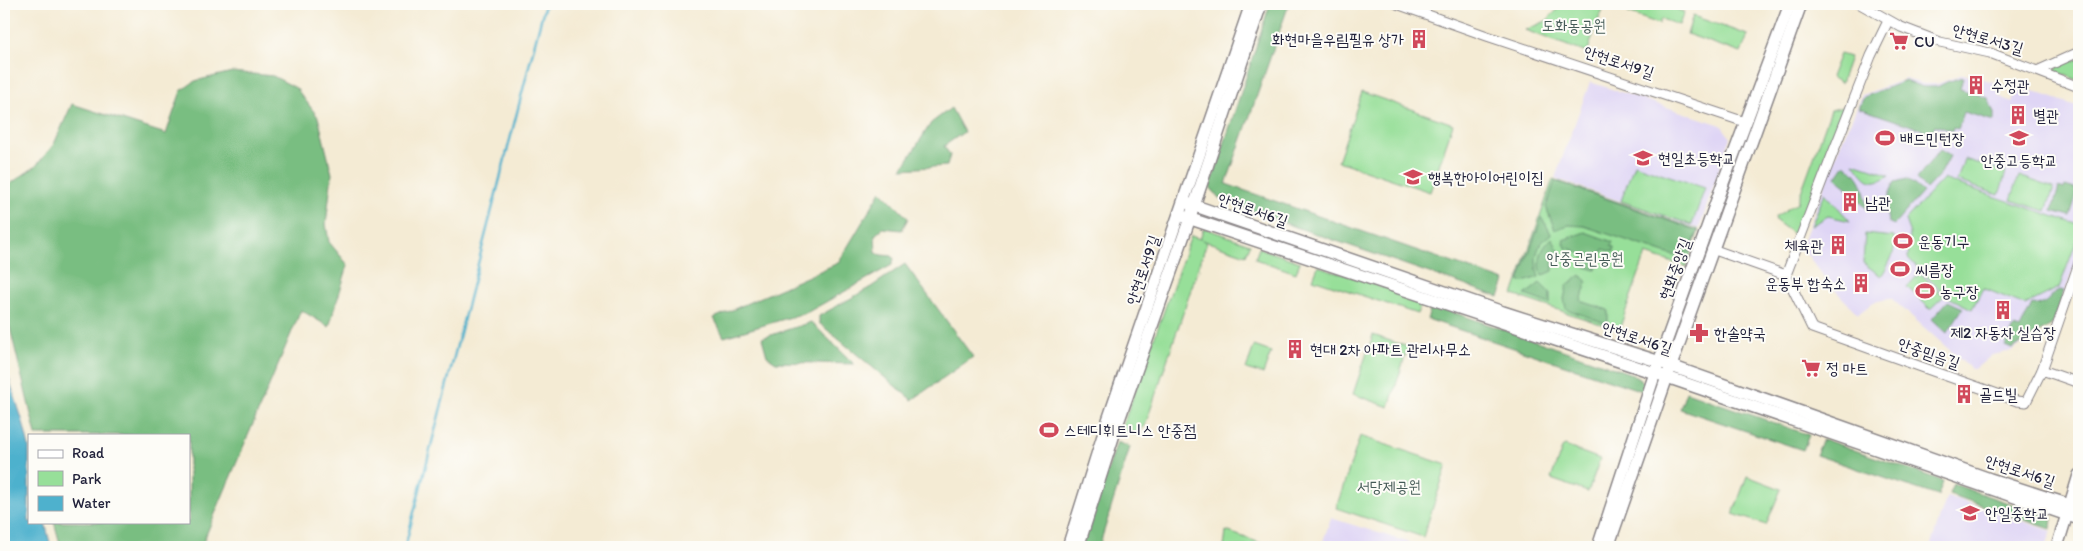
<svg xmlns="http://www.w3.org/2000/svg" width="2083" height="551" font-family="Itim,'Poor Story',sans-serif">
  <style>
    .built { fill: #dfd5f5 }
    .green { fill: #97df99; stroke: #5c806a }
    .forest { fill: #79be81; stroke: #4e705e }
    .water { fill: #4eb1cd; stroke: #386a84 }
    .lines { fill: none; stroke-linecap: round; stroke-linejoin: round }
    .stream { stroke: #4eb1cd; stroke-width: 2.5 }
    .minor-casing { stroke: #8b8688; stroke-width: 11 }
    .tertiary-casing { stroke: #8b8688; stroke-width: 14 }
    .minor { stroke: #fff; stroke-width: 9 }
    .tertiary { stroke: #fff; stroke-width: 11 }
    .labels { text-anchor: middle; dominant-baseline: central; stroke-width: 4; stroke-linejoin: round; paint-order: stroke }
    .park-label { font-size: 16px; fill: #455b57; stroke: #fdfcf7 }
    .poi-label { font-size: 16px; fill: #22223b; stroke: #fdfcf7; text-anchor: start }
    .street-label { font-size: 16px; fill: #22223b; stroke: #fdfcf7 }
  </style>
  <rect width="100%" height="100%" fill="#fdfcf7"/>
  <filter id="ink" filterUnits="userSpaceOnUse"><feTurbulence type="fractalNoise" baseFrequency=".02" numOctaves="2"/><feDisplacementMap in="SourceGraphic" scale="10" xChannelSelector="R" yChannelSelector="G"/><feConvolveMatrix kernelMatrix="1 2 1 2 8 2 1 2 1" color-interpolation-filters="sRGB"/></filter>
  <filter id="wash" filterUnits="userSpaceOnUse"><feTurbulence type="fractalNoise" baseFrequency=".0096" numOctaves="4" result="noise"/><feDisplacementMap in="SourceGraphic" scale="20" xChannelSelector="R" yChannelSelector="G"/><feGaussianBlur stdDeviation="1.12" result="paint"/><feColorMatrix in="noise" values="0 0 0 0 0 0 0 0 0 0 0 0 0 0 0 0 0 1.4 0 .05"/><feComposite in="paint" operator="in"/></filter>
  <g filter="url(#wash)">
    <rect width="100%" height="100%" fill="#f4ebd4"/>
    <g class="built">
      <path d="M1963 74 1994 82 1999 96 2012 102 2018 86 2079 107V254L2053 324 2012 351 1992 355 1975 369H1971L1891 298 1874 302 1858 314 1834 289 1801 247 1836 155 1862 95 1905 79 1924 84H1937Z"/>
      <path d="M1590 82 1721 125 1730 137 1699 229 1555 178Z"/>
      <path d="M1947 496 2052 531 2046 547H1930Z"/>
      <path d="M1331 518 1423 547H1321Z"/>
    </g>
    <g class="green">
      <path d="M1563 4H1604L1587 53 1525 30 1546 21Z"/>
      <path d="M1632 4H1660L1684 12 1679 25 1661 19 1659 24 1628 13Z"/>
      <path d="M1693 16 1748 35 1741 53 1687 34Z"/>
      <path d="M1840 54 1850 57 1841 83 1831 77Z"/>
      <path d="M2079 58 2077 80 2055 71 2056 68Z"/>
      <path d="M1362 92 1453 124 1430 192 1338 161Z"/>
      <path d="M1843 107 1847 109 1796 236 1776 221 1775 217 1797 203 1831 110Z"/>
      <path d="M1964 159 2006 172 1999 195 1957 181Z"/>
      <path d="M1854 163 1890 175C1870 187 1867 181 1854 163Z"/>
      <path d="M1634 164 1705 188 1692 225 1621 201Z"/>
      <path d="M2019 176 2054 188 2046 211 2011 200Z"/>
      <path d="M1553 179 1699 230 1686 267 1646 254 1619 330 1513 295Z"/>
      <path d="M1943 179 2079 225V235L2059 288 2025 305 1983 288 1972 309 1948 297 1908 258 1910 234 1905 220Z"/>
      <path d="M1825 193 1850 221 1828 216 1811 226Z"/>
      <path d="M1204 228 1250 244 1246 255 1202 240 1207 242 1145 426 1136 435 1121 430 1191 236 1200 239Z"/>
      <path d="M1865 234 1894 237C1897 250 1889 265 1881 276L1863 263Z"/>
      <path d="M1259 248 1300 262 1296 273 1255 259Z"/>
      <path d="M1318 266 1422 300 1417 314 1313 279Z"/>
      <path d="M1920 273 1944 296 1930 309 1907 287Z"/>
      <path d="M1373 335 1408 347 1389 407 1353 394Z"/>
      <path d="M1254 346 1271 352 1263 374 1246 369Z"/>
      <path d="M1360 436 1447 465 1423 537 1336 508Z"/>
      <path d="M1565 446 1600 459 1588 492 1551 479 1562 448Z"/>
      <path d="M1747 476 1781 489 1766 525 1733 514Z"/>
      <path d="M1226 531 1272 547H1224Z"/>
    </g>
    <g class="forest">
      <path d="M1270 4H1289L1226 184 1505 281 1499 297 1290 225 1219 198 1210 187Z"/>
      <path d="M232 72 273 76 296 88 318 117 332 174 326 224 329 242 348 265 329 327 301 310 201 547H61L54 522H189V435H36L10 328 4 314V188L36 166 54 144 72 104 166 134 181 91 195 81Z"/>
      <path d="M1963 77 1960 89 1988 98 1994 113V121L1964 112 1958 129 1953 127 1952 131 1935 125 1932 133 1859 108 1864 97 1905 81 1923 87H1937L1947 82Z"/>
      <path d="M951 108 964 132 944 146 950 155 947 166 902 169 931 123Z"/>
      <path d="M1940 150 1950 156 1941 173 1926 189 1916 179Z"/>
      <path d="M1845 164C1863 178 1864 187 1867 209L1836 177Z"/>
      <path d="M1907 179 1923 192 1894 225 1888 222C1885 205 1887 197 1895 182Z"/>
      <path d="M1555 181 1698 231 1690 252 1674 256 1584 226 1568 225 1555 230 1546 207Z"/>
      <path d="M2065 186 2078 190 2070 216 2052 211 2059 187 2064 189Z"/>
      <path d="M881 191 908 218 902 230 883 228 875 235 876 253 881 255 892 256 894 259 892 265 808 312 724 337 714 318 838 263Z"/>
      <path d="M1542 217 1551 234C1536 245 1533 259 1539 277L1524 282 1519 281Z"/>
      <path d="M1585 232 1613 242 1611 246 1614 247V252L1603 249 1596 270 1585 267C1585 254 1577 250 1566 248L1563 240Z"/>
      <path d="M1552 238 1560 253 1553 262V271L1542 276C1537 261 1540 249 1552 238Z"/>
      <path d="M905 264 973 357 912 400 819 323V316L871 287Z"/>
      <path d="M1581 275 1587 282 1581 301 1608 310V324L1566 309 1564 299 1567 285Z"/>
      <path d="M1540 283 1550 293V304L1525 295Z"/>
      <path d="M2060 290 2064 291 2053 324 2012 349 2005 346 2014 327 2020 329 2032 304C2050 307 2047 295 2060 290Z"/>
      <path d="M1948 301 1963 308 1947 333 1932 319Z"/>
      <path d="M1432 305 1629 373 1641 380 1644 384 1642 391 1427 319Z"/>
      <path d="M811 322 854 364 776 362 767 356 762 338Z"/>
      <path d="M1686 392 1809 435 1803 450 1680 409Z"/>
      <path d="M1823 439 1943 481 1938 496 1816 455Z"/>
      <path d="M1117 442 1130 447 1099 547H1082Z"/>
      <path d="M1953 484 2052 518 2051 529 1949 494Z"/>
    </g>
    <path class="water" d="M4 363 23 422 29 447V522H45L51 547H4Z"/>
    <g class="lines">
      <path class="stream" d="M405 547 545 4"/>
    </g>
  </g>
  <g filter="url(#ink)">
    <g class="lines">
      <g class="minor-casing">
        <g id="minor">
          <path d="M1397 4 1487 36 1745 122"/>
          <path d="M1860 4 1901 27 1940 42 1990 53 2079 87"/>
          <path d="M2039 70 2079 52"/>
          <path d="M1712 249 1786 275 1812 328 2017 401 2026 402 2042 370 2079 263"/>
          <path d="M1786 275 1832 155 1871 56 1888 21"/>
          <path d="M2042 370 2079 383"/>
        </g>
      </g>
      <g class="tertiary-casing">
        <g id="tertiary">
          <path d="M1184 202 1503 312 1657 361 1990 479 2079 508"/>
          <path d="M1179 215 1667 377 2079 519"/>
          <path d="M1068 547 1105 429 1251 4"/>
          <path d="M1078 547 1115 431 1190 218 1261 4"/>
          <path d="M1598 547 1655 373 1723 183 1790 4"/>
          <path d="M1608 547 1667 377 1801 4"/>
          <path d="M2057 547 2079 475"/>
        </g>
      </g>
      <use href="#minor" class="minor"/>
      <use href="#tertiary" class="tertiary"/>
    </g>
  </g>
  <defs>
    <g id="building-bare" transform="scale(1.5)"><path d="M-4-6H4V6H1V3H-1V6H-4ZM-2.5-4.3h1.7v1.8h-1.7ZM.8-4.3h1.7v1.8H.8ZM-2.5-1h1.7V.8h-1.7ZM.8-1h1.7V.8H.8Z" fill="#d1495b" stroke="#fdfcf7" stroke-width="2.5" paint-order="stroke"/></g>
    <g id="supermarket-bare" transform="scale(1.5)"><path d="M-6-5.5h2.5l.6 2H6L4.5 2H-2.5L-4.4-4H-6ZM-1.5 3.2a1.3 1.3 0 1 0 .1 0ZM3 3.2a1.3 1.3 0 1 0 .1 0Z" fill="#d1495b" stroke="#fdfcf7" stroke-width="2.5" paint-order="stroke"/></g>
    <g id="stadium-bare" transform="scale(1.5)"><path d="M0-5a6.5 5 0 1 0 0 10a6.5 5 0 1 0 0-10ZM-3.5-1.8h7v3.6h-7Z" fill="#d1495b" stroke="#fdfcf7" stroke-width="2.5" paint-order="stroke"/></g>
    <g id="school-bare" transform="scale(1.5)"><path d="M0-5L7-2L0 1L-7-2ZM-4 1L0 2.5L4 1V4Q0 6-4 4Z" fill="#d1495b" stroke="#fdfcf7" stroke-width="2.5" paint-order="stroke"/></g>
    <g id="pharmacy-bare" transform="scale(1.5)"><path d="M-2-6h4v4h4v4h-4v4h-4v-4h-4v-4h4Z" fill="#d1495b" stroke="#fdfcf7" stroke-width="2.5" paint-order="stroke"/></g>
  </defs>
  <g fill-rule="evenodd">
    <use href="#building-bare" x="1419" y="39"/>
    <use href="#supermarket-bare" x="1899" y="41"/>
    <use href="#building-bare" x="1976" y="85"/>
    <use href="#building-bare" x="2018" y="115"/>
    <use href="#stadium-bare" x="1885" y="138"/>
    <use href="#school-bare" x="2019" y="138"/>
    <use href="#school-bare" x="1643" y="158"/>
    <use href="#school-bare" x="1413" y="177"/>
    <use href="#building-bare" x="1850" y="202"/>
    <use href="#stadium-bare" x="1903" y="241"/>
    <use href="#building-bare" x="1838" y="245"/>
    <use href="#stadium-bare" x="1900" y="269"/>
    <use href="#building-bare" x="1861" y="283"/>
    <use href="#stadium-bare" x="1925" y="291"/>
    <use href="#building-bare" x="2003" y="310"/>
    <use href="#pharmacy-bare" x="1699" y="333"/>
    <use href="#building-bare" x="1295" y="349"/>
    <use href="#supermarket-bare" x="1811" y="368"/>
    <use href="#building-bare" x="1964" y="394"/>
    <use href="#stadium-bare" x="1049" y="430"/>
    <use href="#school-bare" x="1970" y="513"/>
  </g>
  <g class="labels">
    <g class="park-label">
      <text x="1574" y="25">도화동공원</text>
      <text x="1585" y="258">안중근린공원</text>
      <text x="1389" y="486">서당제공원</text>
    </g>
    <g class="poi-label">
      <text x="1404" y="39" text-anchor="end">화현마을우림필유 상가</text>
      <text x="1914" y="41">CU</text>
      <text x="1991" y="85">수정관</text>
      <text x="2033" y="115">별관</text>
      <text x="1900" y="138">배드민턴장</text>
      <text x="1658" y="158">현일초등학교</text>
      <text x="2019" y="160" text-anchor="middle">안중고등학교</text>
      <text x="1428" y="177">행복한아이어린이집</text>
      <text x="1865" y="202">남관</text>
      <text x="1918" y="241">운동기구</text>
      <text x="1823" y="245" text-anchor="end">체육관</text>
      <text x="1915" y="269">씨름장</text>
      <text x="1846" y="283" text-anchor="end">운동부 합숙소</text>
      <text x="1940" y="291">농구장</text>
      <text x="2003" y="332" text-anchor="middle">제2 자동차 실습장</text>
      <text x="1714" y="333">한솔약국</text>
      <text x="1310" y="349">현대 2차 아파트 관리사무소</text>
      <text x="1826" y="368">정 마트</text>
      <text x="1979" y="394">골드빌</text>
      <text x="1064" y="430">스테디휘트니스 안중점</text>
      <text x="1985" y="513">안일중학교</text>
    </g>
    <g class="street-label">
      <text transform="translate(1988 39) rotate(16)">안현로서3길</text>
      <text transform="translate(1619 62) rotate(18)">안현로서9길</text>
      <text transform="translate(1253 210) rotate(19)">안현로서6길</text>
      <text transform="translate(1675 269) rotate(-70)">현화중앙길</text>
      <text transform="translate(1143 270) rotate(-71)">안현로서9길</text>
      <text transform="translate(1637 338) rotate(18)">안현로서6길</text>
      <text transform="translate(1929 353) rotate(19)">안중믿음길</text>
      <text transform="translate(2020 471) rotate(18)">안현로서6길</text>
    </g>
  </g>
  <rect width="2083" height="551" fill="none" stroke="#fdfcf7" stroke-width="20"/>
  <rect x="28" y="434" width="162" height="90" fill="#fdfcf7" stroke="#a5a5ac"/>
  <rect x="38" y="450" width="25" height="8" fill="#ffffff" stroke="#a5a5ac"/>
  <text x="72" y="458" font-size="15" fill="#22223b">Road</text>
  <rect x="38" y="471" width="25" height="15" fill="#97df99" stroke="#a5a5ac"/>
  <text x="72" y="484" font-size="15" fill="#22223b">Park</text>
  <rect x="38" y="496" width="25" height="15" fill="#4eb1cd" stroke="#a5a5ac"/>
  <text x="72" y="508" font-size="15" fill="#22223b">Water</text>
</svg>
